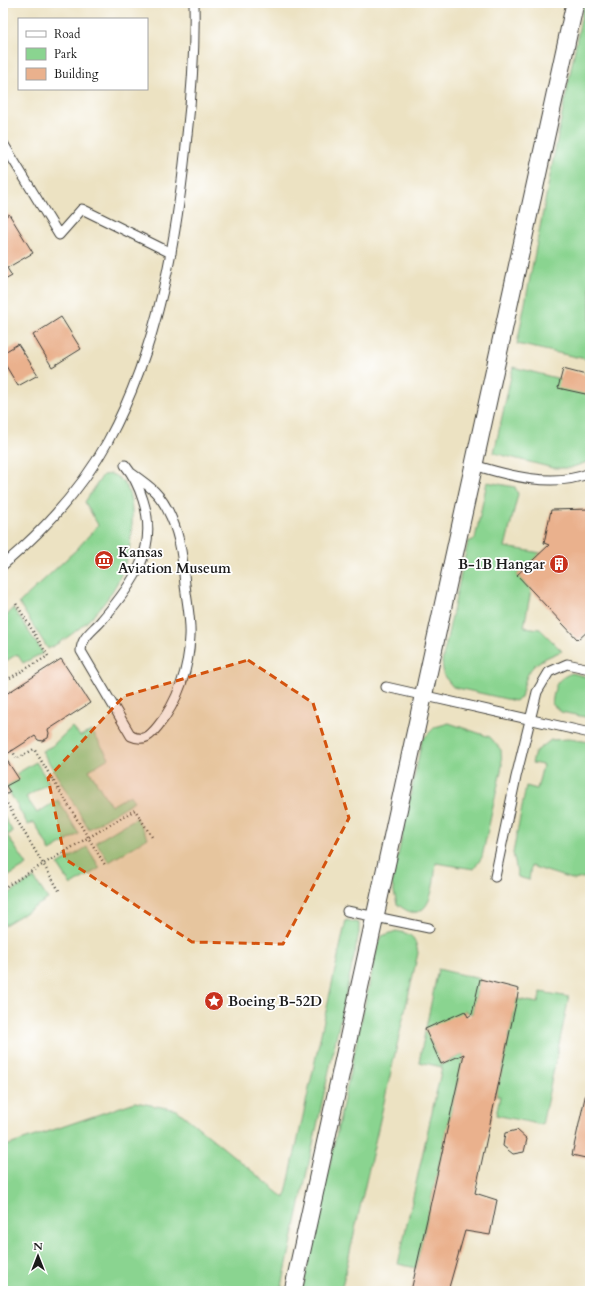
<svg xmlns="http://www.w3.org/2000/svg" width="593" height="1294" font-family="Cardo,serif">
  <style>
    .green { fill: #8ad490; stroke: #537856 }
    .building { fill: #eab18d }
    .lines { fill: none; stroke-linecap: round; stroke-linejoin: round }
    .lane-casing { stroke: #3b3a35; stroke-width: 11 }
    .street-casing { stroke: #3b3a35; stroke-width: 19 }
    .path { stroke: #3b3a35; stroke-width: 2.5; stroke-dasharray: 1 3; stroke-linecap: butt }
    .lane { stroke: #fff; stroke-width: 9 }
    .street { stroke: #fff; stroke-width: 17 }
    .marked { fill: #d4530e; fill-opacity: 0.2; stroke: #d4530e; stroke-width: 3; stroke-dasharray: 8 5; stroke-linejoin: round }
    .labels { text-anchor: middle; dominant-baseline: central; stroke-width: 3.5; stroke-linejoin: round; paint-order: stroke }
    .poi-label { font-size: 14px; font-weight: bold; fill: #1c1c1c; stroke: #fff; text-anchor: start }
  </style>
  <rect width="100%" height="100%" fill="#fff"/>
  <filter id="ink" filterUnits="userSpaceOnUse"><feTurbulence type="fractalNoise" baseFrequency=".025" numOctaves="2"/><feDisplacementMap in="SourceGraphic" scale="8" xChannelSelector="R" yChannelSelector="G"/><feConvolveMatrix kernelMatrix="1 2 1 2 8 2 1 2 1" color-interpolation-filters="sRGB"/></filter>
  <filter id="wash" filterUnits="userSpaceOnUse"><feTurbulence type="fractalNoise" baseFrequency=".012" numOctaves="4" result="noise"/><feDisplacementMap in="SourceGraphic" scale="16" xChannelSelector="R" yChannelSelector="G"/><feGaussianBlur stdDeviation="0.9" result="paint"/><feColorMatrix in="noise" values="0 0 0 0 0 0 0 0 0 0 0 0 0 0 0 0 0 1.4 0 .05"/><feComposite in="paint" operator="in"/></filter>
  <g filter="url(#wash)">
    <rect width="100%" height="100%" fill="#ece2c2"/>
    <g class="green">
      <path d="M584 3H590V360L517 344Z"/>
      <path d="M513 367 560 379 590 394V461L570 468H553L494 453Z"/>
      <path d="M111 474C127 480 131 494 132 511 135 574 102 620 48 649L19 603 77 549 98 525 85 502 103 475Z"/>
      <path d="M487 482 515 487 518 494 505 547 541 553 517 575 531 590 524 627 540 629 562 651C533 663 527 666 521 698L515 701 453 687 444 676 442 662 468 542 475 539Z"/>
      <path d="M13 608 43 653 23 663 17 654 3 663V621Z"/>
      <path d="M572 673 590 678V718L561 712 552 704C555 687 554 680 572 673Z"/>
      <path d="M449 723 490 737 501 750 502 766 482 857 474 869 436 863C434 878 433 916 411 912 406 911 400 906 397 904L392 884 422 740 435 727Z"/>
      <path d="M72 727 80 736 92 731 109 758 89 770 111 806 130 795 134 801 89 829 42 751 52 746Z"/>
      <path d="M569 739 590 742V876L574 880 531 866 529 880 518 877 513 853 526 786 537 789 543 765 532 763 535 752 551 740Z"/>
      <path d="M36 762 49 783 26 797 37 813 58 800 79 834 50 851 34 822 28 825 6 786 18 779 16 774Z"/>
      <path d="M3 815 13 832 7 835 27 865 4 879Z"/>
      <path d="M136 818 148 838 109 862 96 842Z"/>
      <path d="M87 847 100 868 71 885 58 865Z"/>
      <path d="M34 878 48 899 3 926V897Z"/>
      <path d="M346 920 359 923V933L281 1291H3V1147L135 1102 177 1110 285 1198Z"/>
      <path d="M396 931C412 934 415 936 418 953L341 1291H302L377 949 382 936Z"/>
      <path d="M438 969 480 979 472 1014 465 1011 428 1036 442 1066 443 1064 464 1054 416 1268 398 1264 442 1067 419 1062Z"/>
      <path d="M541 992 569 997 542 1125 496 1115 500 1096H496L517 999 538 1003Z"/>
    </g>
    <g id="blocks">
      <g class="building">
        <path d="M9 214 33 253 7 268 12 276 3 281V218Z"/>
        <path d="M61 317 81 349 52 367 33 335Z"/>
        <path d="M18 344 38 375 18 386 3 361V353Z"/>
        <path d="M563 369 590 376V395L558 388Z"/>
        <path d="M590 509V629L578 640 517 575 549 545 544 543 551 510Z"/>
        <path d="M61 659 90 703 48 730 49 733 48 738 42 741 38 740 35 736 4 756 19 779 6 786 10 792 3 797V696Z"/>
        <path d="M480 979 519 989 475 1193 497 1200 490 1235 465 1231 448 1291H411L464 1054 441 1064 425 1029 465 1011 468 1017 472 1014Z"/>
        <path d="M588 1084 590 1085V1159L572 1155Z"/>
        <path d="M517 1130 527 1139 524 1152 513 1154 503 1146 505 1133Z"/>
      </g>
    </g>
  </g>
  <g filter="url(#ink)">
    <use href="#blocks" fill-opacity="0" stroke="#3b3a35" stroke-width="1"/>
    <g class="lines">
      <g class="lane-casing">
        <g id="lane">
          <path d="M3 143 59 235 82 209 171 253"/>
          <path d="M125 465C134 476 139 487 143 500 159 549 133 584 102 620 94 630 81 637 81 651L131 736C144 742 150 736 158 726 178 702 189 668 190 636 191 620 187 602 185 585 183 562 181 539 171 517 161 494 151 487 131 473"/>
          <path d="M474 465C509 476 554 488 590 473"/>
          <path d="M3 565C44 530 82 489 108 441 158 348 177 240 187 135 192 92 195 47 194 3"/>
          <path d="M386 687 590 733"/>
          <path d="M495 877 516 777 537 692 549 672 567 664 590 669"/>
          <path d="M347 911 429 928"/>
        </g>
      </g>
      <g class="street-casing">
        <path id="street" d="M293 1291 575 3"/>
      </g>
      <g class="path">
        <path d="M3 682 48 656 15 602"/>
        <path d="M12 750 17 759 34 749 105 865"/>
        <path d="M3 797 60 892"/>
        <path d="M3 888 135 810 152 837"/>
      </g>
      <use href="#lane" class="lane"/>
      <use href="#street" class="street"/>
    </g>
  </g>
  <path class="marked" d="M248 660 313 703 349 818 283 944 192 942 65 859 48 778 124 696Z"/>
  <defs>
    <g id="museum-disc" transform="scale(1)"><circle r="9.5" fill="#c8321e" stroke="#fff"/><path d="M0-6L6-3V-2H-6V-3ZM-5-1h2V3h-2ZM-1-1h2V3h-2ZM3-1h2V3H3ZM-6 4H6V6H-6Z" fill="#fff"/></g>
    <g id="building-disc" transform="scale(1)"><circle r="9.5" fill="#c8321e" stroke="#fff"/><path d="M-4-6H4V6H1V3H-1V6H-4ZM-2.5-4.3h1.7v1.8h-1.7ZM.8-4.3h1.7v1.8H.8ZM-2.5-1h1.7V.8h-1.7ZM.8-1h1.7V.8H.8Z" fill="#fff"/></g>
    <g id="sight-disc" transform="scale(1)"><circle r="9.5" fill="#c8321e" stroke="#fff"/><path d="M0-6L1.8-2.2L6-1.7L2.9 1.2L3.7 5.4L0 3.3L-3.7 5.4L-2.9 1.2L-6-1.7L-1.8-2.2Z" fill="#fff"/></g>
  </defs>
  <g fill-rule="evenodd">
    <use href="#museum-disc" x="104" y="560"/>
    <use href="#building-disc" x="559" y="564"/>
    <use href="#sight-disc" x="214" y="1001"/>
  </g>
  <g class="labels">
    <g class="poi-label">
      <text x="118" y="552">Kansas<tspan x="118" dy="16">Aviation Museum</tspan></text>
      <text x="545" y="564" text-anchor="end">B-1B Hangar</text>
      <text x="228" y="1001">Boeing B-52D</text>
    </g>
  </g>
  <rect width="593" height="1294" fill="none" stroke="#fff" stroke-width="16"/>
  <rect x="18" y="18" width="130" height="72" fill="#ffffff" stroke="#a4a4a4"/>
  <rect x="26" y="31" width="20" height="6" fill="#ffffff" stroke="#a4a4a4"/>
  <text x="54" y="38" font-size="12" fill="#1c1c1c">Road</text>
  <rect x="26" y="48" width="20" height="12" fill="#8ad490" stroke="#a4a4a4"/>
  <text x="54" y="58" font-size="12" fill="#1c1c1c">Park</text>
  <rect x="26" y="68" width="20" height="12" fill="#eab18d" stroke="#a4a4a4"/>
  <text x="54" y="78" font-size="12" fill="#1c1c1c">Building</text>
  <g transform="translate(38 1256)" stroke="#ffffff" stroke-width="3" paint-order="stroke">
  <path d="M0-3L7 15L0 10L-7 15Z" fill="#1c1c1c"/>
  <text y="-6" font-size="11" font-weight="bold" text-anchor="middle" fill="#1c1c1c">N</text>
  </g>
</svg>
